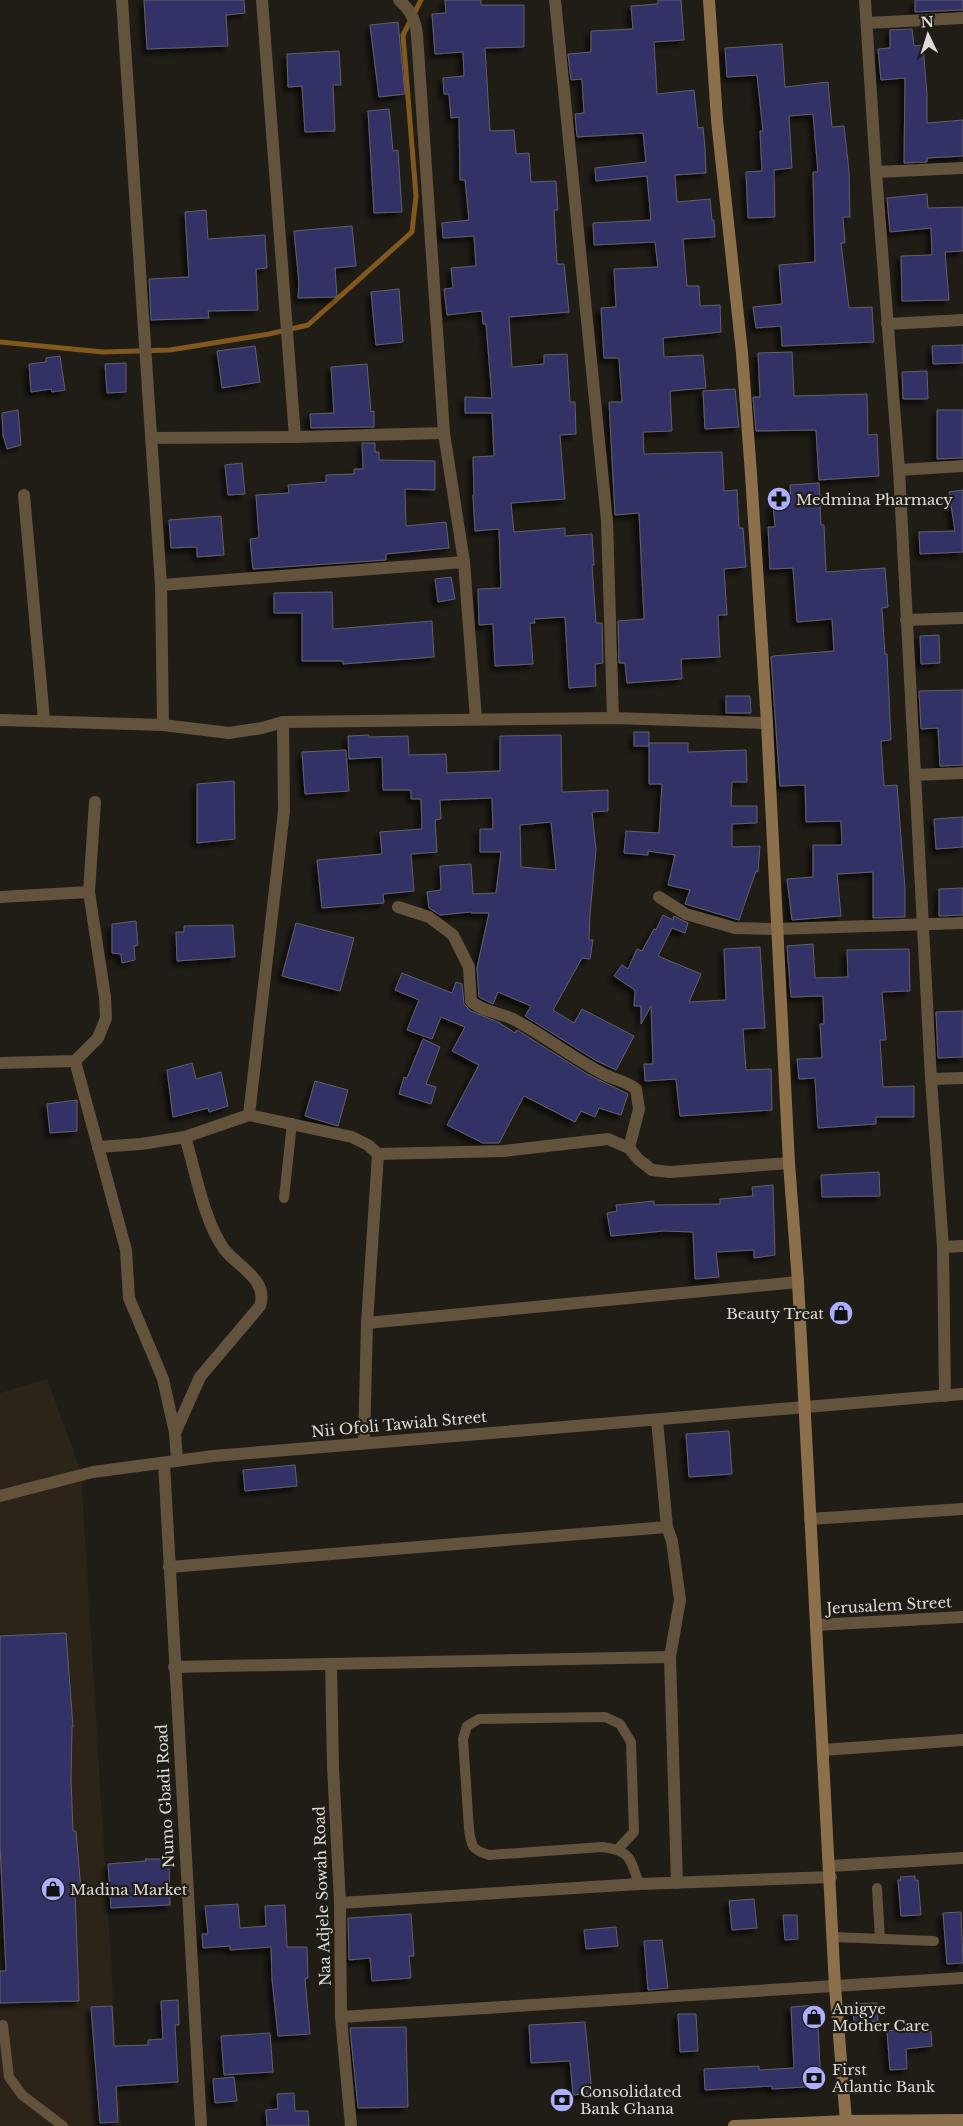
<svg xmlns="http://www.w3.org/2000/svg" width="963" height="2126" font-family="'Libre Baskerville',serif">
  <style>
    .built { fill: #2c2319 }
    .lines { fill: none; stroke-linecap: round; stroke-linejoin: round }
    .stream { stroke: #81581d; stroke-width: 5 }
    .building { fill: #333166; stroke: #606068; fill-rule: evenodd; filter: url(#shadow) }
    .lane { stroke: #63523c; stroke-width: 10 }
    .street { stroke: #63523c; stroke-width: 12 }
    .secondary { stroke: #8c704c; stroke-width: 12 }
    .labels { text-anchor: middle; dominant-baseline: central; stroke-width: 4.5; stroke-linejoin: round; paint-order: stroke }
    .poi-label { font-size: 15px; fill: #dfdcd8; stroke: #201c16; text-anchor: start }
    .street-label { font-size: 15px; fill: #dfdcd8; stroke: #201c16 }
  </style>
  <defs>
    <filter id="shadow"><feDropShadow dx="-4.5" dy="4.5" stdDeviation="2.5" flood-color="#0009"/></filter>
  </defs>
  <rect width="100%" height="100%" fill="#201c16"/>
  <path class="built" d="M47 1379 81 1472 121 2126H0V1393Z"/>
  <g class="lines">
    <path class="stream" d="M0 342 103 352 170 350 269 334 308 325 412 232 416 196 403 35 421 0"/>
  </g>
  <g class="building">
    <path d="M144 0H244L245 13 226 15 228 46 147 49Z"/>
    <path d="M445 0H481V5H524V47L485 48 490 131 514 130 516 154 529 153 531 182 556 181 558 210H554L557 264H564L569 312 509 317 512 367 544 364V355L567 354 570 402H575L576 434 560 435 565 499 511 503 514 532 565 528V536L592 534 594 565H592L596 623H602L603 663 595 664 596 686 569 688 565 617 534 619 535 623H530L533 664 495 666 493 624 479 625 478 589 501 588 499 529 475 531 473 495 474 494 473 457 494 456 492 413H465V397L492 398 486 324H483L482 311 447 315 444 289 453 288 451 268 476 266 474 236 443 238 442 223 469 220 465 180H460L459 117 451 118 449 94H444L443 78 464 76 463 52 435 54 432 14 446 13Z"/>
    <path d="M658 0H681L684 40 654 42 657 94 694 90 698 128 703 127 705 148 706 173 675 175 677 202 710 199 712 220H714L715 237 683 239 687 286H699L700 306 720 305 721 332 663 338 664 357 703 355 706 388 670 391 672 431 643 432 644 454 722 452 724 491 737 490 739 528H743L746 567 724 569 727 615H718L720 657 681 659 682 679 627 683 625 663H619L618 621 644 619 639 513 615 515 609 402H622L619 358H604L601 308 616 307 614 269 658 267 655 242 594 245 593 223 651 220 647 176 596 181 595 168 646 162 643 133 577 137 575 114 584 113 582 79 571 80 568 54 591 52V31L633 29 631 6 658 4Z"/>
    <path d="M915 0H963V10L915 12Z"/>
    <path d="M398 22 405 94 379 97 370 25Z"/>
    <path d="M912 29 914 46 923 45 927 95V123L963 120V156L927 158V162L904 163 905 78 881 80 878 49 890 48V30Z"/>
    <path d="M782 44 785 87 828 82 832 127 844 126 849 171 850 217H843L845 243H841L849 308 872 307 874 342 782 346 781 326 756 328 753 307 782 304 779 265 815 262 813 172H818L813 114 789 116 792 168 774 170 775 217 748 218 746 172 762 171 760 131H763L757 75 727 77 725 48Z"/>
    <path d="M339 51 341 85H333L335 131 305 132 302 86 288 87 287 54Z"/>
    <path d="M389 109 393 151 398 150 402 212 374 213 368 111Z"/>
    <path d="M927 194 928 208 963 207V251L945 252 949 300 902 301 901 256 932 255 931 228 890 232 887 198Z"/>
    <path d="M206 210 208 239 265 235 267 268 256 269 258 310 208 311 209 318 151 320 149 279 189 277 185 212Z"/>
    <path d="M352 226 356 266 335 268 337 297 298 298 299 283 294 231Z"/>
    <path d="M399 289 403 342 376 345 371 292Z"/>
    <path d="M963 345V363L933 364 932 346Z"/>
    <path d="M255 346 260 382 222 388 217 351Z"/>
    <path d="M792 352 794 396 867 394 868 435 877 434 879 476 819 480 816 430 756 431 753 397H760L758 353Z"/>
    <path d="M60 356 65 390 52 392 51 389 31 392 29 364 46 362V358Z"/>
    <path d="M126 363V392L107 393 105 364Z"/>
    <path d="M367 364 371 412 374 411V427L311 428 310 414 334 413 331 367Z"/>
    <path d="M927 371 928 399H903L902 372Z"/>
    <path d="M735 389 739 427 705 429 703 391Z"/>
    <path d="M18 410 21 445 7 449 3 435 2 413Z"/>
    <path d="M937 410H963V458L937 459Z"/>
    <path d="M362 443H375V452H379V460L435 461V490L405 489 406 526 446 522 449 548 386 554V560L253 569 250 539 259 538 256 495 289 493 288 485 326 482V475L354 474V469H363Z"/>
    <path d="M242 463 245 494 228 495 225 465Z"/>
    <path d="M819 483 821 525H824L826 572 885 568 888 607 882 608 885 654H887L891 740 881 741 884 786 897 785 905 889V917L873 918V872L837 874 841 916 792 920 787 879 813 877V845H842L841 821 806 822 805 785 780 786 771 657 773 656 834 651 832 619 797 622 793 568 770 569 768 527H775L773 503 791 502 790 485Z"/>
    <path d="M963 490V552L920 554 919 532 955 531 949 492Z"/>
    <path d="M221 516 224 555 197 557V547L171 548 169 520Z"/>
    <path d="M451 577 455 599 438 602 435 579Z"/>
    <path d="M332 592 333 629 432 621 434 657 343 664V661H302V613H274V593Z"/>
    <path d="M939 635 940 663 921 664 920 636Z"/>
    <path d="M963 690V765L940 766 938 728 921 729 919 691Z"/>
    <path d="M726 696H750L751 713H726Z"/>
    <rect x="634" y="732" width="15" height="14"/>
    <path d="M369 735V737L408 736 409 755 446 754 447 773 500 771V736L561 735 562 792 608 790V811L592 812 596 850 590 914 589 940H593L590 959 582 958 553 1010 574 1023 582 1009 634 1036 616 1070 595 1060 525 1016 531 1006 498 992 493 1004 479 997 477 968 489 913H471V912L440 915 429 908 427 892 441 890 440 866 471 864 473 894 496 893 501 852H480V829H493L492 798 440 800 441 819 435 820 437 852 411 854 414 891 383 894 384 903 322 908 317 860 382 854 380 832 422 829 421 799H411V790H383L382 757 349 759 348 736ZM551 822 556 870 521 867 520 825Z"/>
    <path d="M649 743H688V752L746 750 747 782H732L731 806H757V823L732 824V847L760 846 758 872 756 871 739 920 685 904 690 890 668 885 675 855 648 851V855L624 853 626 831 659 833 662 784H649Z"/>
    <path d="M346 750 349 791 305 794 302 752Z"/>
    <path d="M234 781 235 839 197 843V784Z"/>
    <path d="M963 817V847L936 849 934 819Z"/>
    <path d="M963 888V915L939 916V889Z"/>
    <path d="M663 915 673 920 674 916 688 923 685 933 672 928 658 956 701 974 689 1002 726 1000 724 949 760 947 765 1028 743 1029 746 1070 771 1069 772 1110 680 1116 676 1079 645 1081 644 1064H653L651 1006 641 1024V1006H634L635 990 614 976 622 965 628 969 637 949 642 951 654 929 656 930Z"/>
    <path d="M136 921 138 945 134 946 135 960 122 963 121 954 112 953V924Z"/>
    <path d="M296 923 354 938 340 991 282 976Z"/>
    <path d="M233 925 235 957 177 961 176 932H184V926Z"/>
    <path d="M813 944 815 978 848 977 847 950 909 949 910 991 882 992 886 1040H880L883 1087 914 1086V1117H876V1124L818 1128 815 1078 799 1079 797 1059 822 1058 820 1024H824L823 996 791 997 787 946Z"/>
    <path d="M402 973 452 993 456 982 462 984 464 1004 471 1011 498 1022 515 1033 517 1030 587 1074 628 1094 621 1115 599 1108 595 1117 581 1111 575 1122 524 1096 499 1143H483L447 1125 479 1065 452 1051 465 1027 441 1017 432 1039 407 1030 419 1000 395 990Z"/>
    <path d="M963 1011V1057L938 1058 936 1012Z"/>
    <path d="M423 1039 440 1047 426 1084 436 1087 431 1104 399 1094 404 1077 407 1078Z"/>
    <path d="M192 1063 196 1079 221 1072 228 1106 209 1112 208 1108 173 1117 167 1070Z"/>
    <path d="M315 1081 348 1090 338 1126 305 1116Z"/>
    <path d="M77 1100V1131L50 1133 47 1104Z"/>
    <path d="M879 1172 880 1196 822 1197 821 1175Z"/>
    <path d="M773 1185 775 1255 754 1258V1250L716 1252 719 1277 695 1279 693 1232 664 1231 611 1236 607 1213 617 1211 616 1205 654 1201V1205L720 1204V1199L753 1196 752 1187Z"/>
    <path d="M729 1431 732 1474 689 1477 686 1434Z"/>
    <path d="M295 1465 297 1486 245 1491 243 1470Z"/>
    <path d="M66 1633 73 1727H72L71 1779 73 1831H76L81 1891H75L79 2001 0 2003V1971H6L0 1844V1636Z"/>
    <path d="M145 1859H169L170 1905 111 1908 108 1864 146 1861Z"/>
    <path d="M915 1876V1880H918L921 1915 901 1916 898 1880H901L900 1877Z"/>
    <path d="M754 1899 757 1928 732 1930 729 1901Z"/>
    <path d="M238 1904 240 1928 266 1926 265 1906 285 1905 287 1947H307L308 1978 305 1979 310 2034 278 2036 272 1979 271 1947 230 1950V1946L203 1948 202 1934H208L205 1906Z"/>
    <path d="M961 1912 963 1963 947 1964 943 1913Z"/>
    <path d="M411 1914 414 1956H409L411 1978 372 1981 370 1958 349 1960 348 1918Z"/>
    <path d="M783 1915H797L798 1939 785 1940Z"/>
    <path d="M616 1927 618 1946 586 1949 584 1930Z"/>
    <path d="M662 1940 668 1988 648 1990 644 1941Z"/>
    <path d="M178 2000 179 2025H175L178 2082 116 2086 118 2122 100 2123 91 2007 112 2006 114 2046 148 2045V2040L163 2039 161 2001Z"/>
    <path d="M877 2003 878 2021 854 2023 853 2004Z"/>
    <path d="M817 2005 821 2086 772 2089V2086L705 2090 704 2069 759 2066V2070L794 2068 791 2007Z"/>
    <path d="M678 2014H696L698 2051 680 2052Z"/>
    <path d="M585 2022 592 2093 573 2095 570 2061 531 2063 529 2025Z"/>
    <path d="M406 2027 408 2107 358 2108 350 2028Z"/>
    <path d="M904 2029 905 2033 931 2031 932 2046 906 2049 907 2069 890 2070 887 2031Z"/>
    <path d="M270 2033 273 2072 224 2075 221 2036Z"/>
    <path d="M234 2077 237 2101 215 2103 213 2079Z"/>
    <path d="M294 2093 295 2111H308L309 2126H267L266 2110 278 2109 277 2094Z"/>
  </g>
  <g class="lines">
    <g class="lane">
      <path d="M284 1198 292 1123"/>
      <path d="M618 1849 634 1832 631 1742 620 1724 605 1717 479 1719 467 1726 463 1739 469 1829C471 1846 472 1850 489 1855L602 1847C632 1851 630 1859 639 1884"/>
      <path d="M877 1888 880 1939"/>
      <path d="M833 1937 934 1941"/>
      <path d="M3 2025 9 2077 22 2095 63 2126"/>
    </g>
    <g class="street">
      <path d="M122 0 161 585 163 725"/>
      <path d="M262 0 295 437"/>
      <path d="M399 0C410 9 416 21 417 35L444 433 464 562 476 719"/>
      <path d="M555 0 607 521 613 718"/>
      <path d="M865 0 876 172 899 470 931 1079 943 1247 945 1396"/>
      <path d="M867 23 963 18"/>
      <path d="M876 172 963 168"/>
      <path d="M887 324 963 320"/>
      <path d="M151 438 295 437 444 433"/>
      <path d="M899 470 963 466"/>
      <path d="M24 495 44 720"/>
      <path d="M161 585 464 562"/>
      <path d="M906 620 963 618"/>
      <path d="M0 720 163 725 229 733 262 728 283 722 613 718 767 723"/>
      <path d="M915 775 963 773"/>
      <path d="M0 897 89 892"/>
      <path d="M659 897 686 914 735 928 776 929 963 923"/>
      <path d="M398 907 429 917 453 935 469 967 471 1001C481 1011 500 1013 513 1019 544 1035 571 1057 602 1073 614 1080 624 1080 636 1089L639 1109 629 1148"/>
      <path d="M75 1061 126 1250 129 1298 163 1379 175 1433 177 1461"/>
      <path d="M0 1063 75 1061 98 1038 106 1018 105 997 89 892 95 802"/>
      <path d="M931 1079 963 1078"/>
      <path d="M249 1115 284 811 283 722"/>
      <path d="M98 1147 141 1144 185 1137 249 1115 352 1137 368 1145 378 1154 504 1151 608 1139 629 1148 638 1159 652 1170 670 1172 789 1163"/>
      <path d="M943 1247 963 1246"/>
      <path d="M367 1323 798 1282"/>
      <path d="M657 1420 667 1527 672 1541 680 1600 670 1657 677 1883"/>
      <path d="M175 1433 200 1377 260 1306C269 1280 238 1267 224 1249 203 1219 196 1172 185 1137"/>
      <path d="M364 1443 367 1323 378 1154"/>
      <path d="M164 1463 201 2126"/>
      <path d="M0 1496 93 1472 213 1456 963 1394"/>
      <path d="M810 1519 963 1509"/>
      <path d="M169 1567 667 1527"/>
      <path d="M816 1625 963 1617"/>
      <path d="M331 1664 333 1767 340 1903 341 2017 351 2126"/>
      <path d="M174 1667 670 1657"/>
      <path d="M823 1750 963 1740"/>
      <path d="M830 1866 963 1858"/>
      <path d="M340 1903 639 1884 831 1877"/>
      <path d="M341 2017 963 1978"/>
    </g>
    <g class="secondary">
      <path d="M709 0 717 120 742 353 751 474 767 723 789 1163 798 1282 835 1987 846 2121"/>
      <path d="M734 2126 846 2121 963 2120"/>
    </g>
  </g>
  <defs>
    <g id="pharmacy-disc" transform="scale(1.25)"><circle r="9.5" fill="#acaffb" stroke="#201c16"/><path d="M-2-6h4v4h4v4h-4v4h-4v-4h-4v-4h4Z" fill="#111"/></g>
    <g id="shop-disc" transform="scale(1.25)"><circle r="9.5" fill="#acaffb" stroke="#201c16"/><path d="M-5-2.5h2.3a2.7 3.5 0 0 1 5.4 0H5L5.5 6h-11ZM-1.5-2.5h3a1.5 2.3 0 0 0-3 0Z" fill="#111"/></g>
    <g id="bank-disc" transform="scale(1.25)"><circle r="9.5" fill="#acaffb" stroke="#201c16"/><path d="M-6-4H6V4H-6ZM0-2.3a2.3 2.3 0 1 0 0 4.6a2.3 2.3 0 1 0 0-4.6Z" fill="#111"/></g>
  </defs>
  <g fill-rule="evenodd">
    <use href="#pharmacy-disc" x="779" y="499"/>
    <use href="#shop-disc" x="841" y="1313"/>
    <use href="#shop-disc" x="53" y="1889"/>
    <use href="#shop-disc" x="814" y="2017"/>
    <use href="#bank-disc" x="814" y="2078"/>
    <use href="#bank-disc" x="562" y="2100"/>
  </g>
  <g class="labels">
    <g class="poi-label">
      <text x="796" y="499">Medmina Pharmacy</text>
      <text x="824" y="1313" text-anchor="end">Beauty Treat</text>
      <text x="70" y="1889">Madina Market</text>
      <text x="832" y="2008">Anigye<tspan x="832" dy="17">Mother Care</tspan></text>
      <text x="832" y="2069">First<tspan x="832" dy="17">Atlantic Bank</tspan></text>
      <text x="580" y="2091">Consolidated<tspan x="580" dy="17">Bank Ghana</tspan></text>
    </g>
    <g class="street-label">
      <text transform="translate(399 1424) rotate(-5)">Nii Ofoli Tawiah Street</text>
      <text transform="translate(889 1605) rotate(-3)">Jerusalem Street</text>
      <text transform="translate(165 1796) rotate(-93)">Numo Gbadi Road</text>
      <text transform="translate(322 1896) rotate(-92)">Naa Adjele Sowah Road</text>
    </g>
  </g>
  <g transform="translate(928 35) rotate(356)" stroke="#201c16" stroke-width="4" paint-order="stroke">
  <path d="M0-4L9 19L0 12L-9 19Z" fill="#dfdcd8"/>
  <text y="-8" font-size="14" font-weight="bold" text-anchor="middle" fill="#dfdcd8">N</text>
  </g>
</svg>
